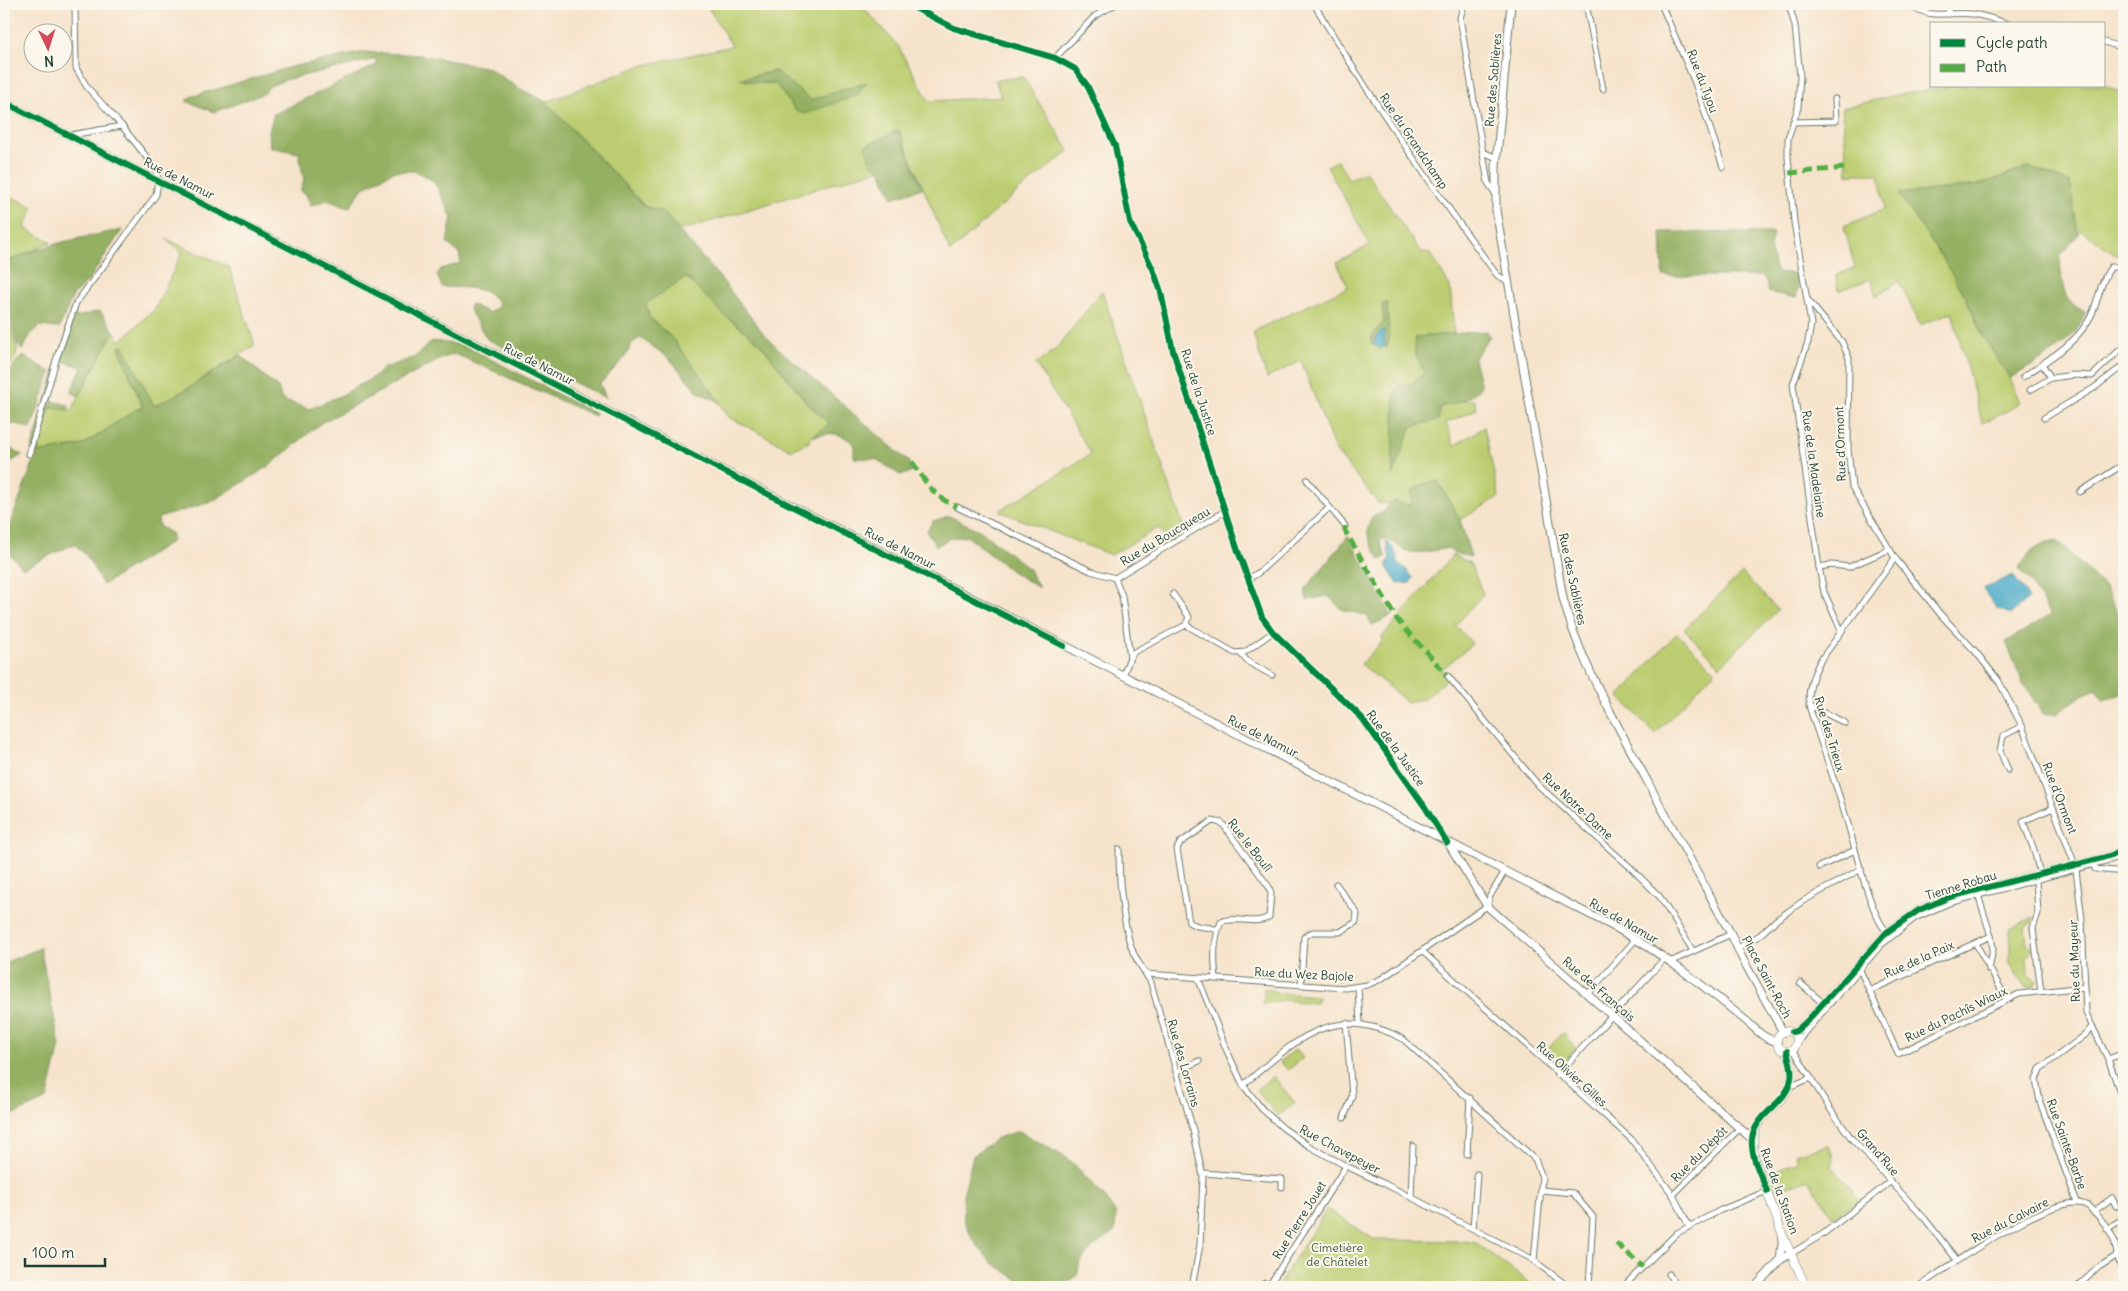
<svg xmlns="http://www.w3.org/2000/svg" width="2128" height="1291" font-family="Delius,sans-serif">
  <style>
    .green { fill: #bbcd70; stroke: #6d8552; fill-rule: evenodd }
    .forest { fill: #94b062; stroke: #5a764b }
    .water { fill: #47a9c6; stroke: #33737d }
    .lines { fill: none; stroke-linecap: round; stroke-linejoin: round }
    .street-casing { stroke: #6a7769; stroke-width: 7 }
    .secondary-casing { stroke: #6a7769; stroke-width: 9 }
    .primary-casing { stroke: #6a7769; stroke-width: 9 }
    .street { stroke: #fff; stroke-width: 5 }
    .secondary { stroke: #fff; stroke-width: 7 }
    .primary { stroke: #fff; stroke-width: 8 }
    .quiet { stroke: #52ad45; stroke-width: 5; stroke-dasharray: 10 5; stroke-linecap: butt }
    .cycleway-casing { stroke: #fbf7ec; stroke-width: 9 }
    .cycleway { stroke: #00873e; stroke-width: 6 }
    .labels { text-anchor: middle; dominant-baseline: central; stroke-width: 4; stroke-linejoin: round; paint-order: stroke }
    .street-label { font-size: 12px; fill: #1f3d34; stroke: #fbf7ec }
    .park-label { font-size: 12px; fill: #3e5a40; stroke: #fbf7ec }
  </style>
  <rect width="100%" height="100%" fill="#fbf7ec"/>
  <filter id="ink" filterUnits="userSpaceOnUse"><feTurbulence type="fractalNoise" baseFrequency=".02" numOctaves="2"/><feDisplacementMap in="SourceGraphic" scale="10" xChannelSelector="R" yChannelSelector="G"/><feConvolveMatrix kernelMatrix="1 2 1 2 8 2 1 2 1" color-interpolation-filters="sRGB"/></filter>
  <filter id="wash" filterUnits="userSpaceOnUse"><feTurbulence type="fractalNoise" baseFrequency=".0096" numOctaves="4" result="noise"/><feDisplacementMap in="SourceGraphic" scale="20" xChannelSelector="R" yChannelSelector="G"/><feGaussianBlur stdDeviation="1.12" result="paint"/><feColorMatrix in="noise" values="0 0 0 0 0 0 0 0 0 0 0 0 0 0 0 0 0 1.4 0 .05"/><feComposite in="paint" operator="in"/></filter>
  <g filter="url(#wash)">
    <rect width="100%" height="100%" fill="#f6e3cb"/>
    <g class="green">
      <path d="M706 4H860L898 46 929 101 1001 97 995 80 1023 77 1069 151 1015 194 950 252 899 130 880 169 683 230 678 229 662 211 646 207 546 102 640 66 732 46ZM775 71 811 100 866 83 795 110 776 84 754 83 740 79Z"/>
      <path d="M2104 85 2124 93V260L2081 230 2078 235 2070 183 2029 167 1979 185 1900 194 1943 259 1966 297 1982 335 2010 378 2020 403 2006 412 1982 423 1952 312 1920 325 1899 281 1876 296 1871 279 1838 291 1836 275 1855 268 1844 226 1885 209 1879 174H1848L1842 108 1896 95 1956 86Z"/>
      <path d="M1338 160 1348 179 1366 172 1420 251 1430 254 1450 286 1454 334 1416 337 1415 352 1425 373 1412 384 1399 385 1404 444 1411 427C1423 424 1429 416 1438 409 1447 402 1463 400 1474 400L1477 409 1446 423 1454 446 1484 427 1499 497 1460 520 1438 481 1411 507 1395 501 1388 504 1378 503 1335 450 1301 361 1267 378 1253 333 1262 327 1348 287 1337 263 1370 245 1327 166Z"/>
      <path d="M4 193 33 207 25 228 51 242 4 263Z"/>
      <path d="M166 239 229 267 255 345 187 389 154 406 122 345 119 347 143 408 137 409 83 445 37 453 50 408 72 410 114 331 120 341 155 309 182 253Z"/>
      <path d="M686 277 723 314 758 341 809 405 830 424 810 437 809 442 792 450 729 417 673 339 649 317 646 303Z"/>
      <path d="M1102 291 1185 531 1171 542 1158 528 1111 555 999 511 1091 454 1036 364 1056 349Z"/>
      <path d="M4 314 8 315 17 348 16 356 4 375Z"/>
      <path d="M1453 555 1470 563 1483 594 1456 625 1472 644 1442 669 1447 679 1424 699 1407 702 1361 664 1383 641 1382 637Z"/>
      <path d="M1742 573 1778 610 1720 666 1684 629Z"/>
      <path d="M1677 633 1715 671 1655 734 1619 696Z"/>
      <path d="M2034 917 2033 923 2025 927 2027 944 2033 949 2027 957 2028 975 2037 981 2034 986 2025 987 2008 961 2011 948 2010 928Z"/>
      <path d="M1264 988 1280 993 1318 996 1316 1003 1283 1000 1263 1004Z"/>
      <path d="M1563 1032 1567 1036 1566 1039 1576 1048 1557 1070 1542 1056Z"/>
      <path d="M1296 1049 1303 1058 1288 1070 1280 1062Z"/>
      <path d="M1273 1076 1295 1103 1278 1116 1256 1090Z"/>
      <path d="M1828 1145C1832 1153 1835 1157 1831 1165L1860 1200 1833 1217 1808 1179 1783 1189 1780 1185 1773 1189 1767 1173 1797 1162 1795 1154Z"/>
      <path d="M1327 1209 1375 1240 1465 1241 1476 1243 1535 1287H1285L1279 1284Z"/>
    </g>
    <g class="forest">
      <path d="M364 52 421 55 489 68 517 87 546 102 645 207 662 211 721 279 763 333 780 350 908 461 914 472 900 475 876 459 854 458V445C841 430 828 433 810 437L830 424 809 405 758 341 723 314 686 277 646 303 649 317 673 339 720 402 698 392 668 357 640 338 632 343 626 356 600 384 606 398 487 339 469 309 471 304 489 313 499 306C491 285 462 288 442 287L437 275 441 269 461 263 459 253 447 243 452 217 434 181 415 171H394L363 188 349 208 327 200 311 206 306 194 300 191 304 181 299 153 270 147 269 131 274 114 376 65 377 59 284 80 268 87 265 93 214 112 186 101 190 97 291 67Z"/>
      <path d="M775 71 811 100 867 82 857 95 804 114 795 110 776 84 739 79Z"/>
      <path d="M899 130 922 188 893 198 880 169 871 164 865 146Z"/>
      <path d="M2029 167 2070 183 2078 235 2060 257C2061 270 2061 294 2071 303 2075 307 2081 309 2085 312 2080 341 2033 365 2010 378L1982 335 1966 297 1943 259 1899 194 1979 185Z"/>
      <path d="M122 230 88 281 73 296 59 328 40 326 31 334 22 350 18 345 10 314 4 311V264C40 245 82 237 122 230Z"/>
      <path d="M1661 232 1773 233 1770 248 1776 272 1795 274 1798 288 1796 298 1768 292 1766 281 1762 276H1663Z"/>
      <path d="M1387 303 1389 339 1387 349 1384 344V330L1377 335 1373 345 1371 344 1372 335 1384 322 1382 304Z"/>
      <path d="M100 311 114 331 79 396 71 392 82 367 62 361 52 401 69 405 68 410 50 408 37 453 83 445 137 409 143 408 119 347 123 345 154 406 187 389 240 355 278 388 282 400 310 409 344 394 377 375 382 369 415 357 432 341 463 345 597 414 595 416 455 354 443 358 321 423 268 467 211 502 158 518 159 526 172 534V541L103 585 86 555 74 544 23 568 4 548V532L8 530 36 455 31 451 59 357 75 314 77 317Z"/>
      <path d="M1487 331 1490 336 1474 359 1481 386C1471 400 1457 402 1440 407L1438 420 1411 427 1392 478 1395 392 1399 385 1412 384 1424 373 1415 352 1416 337Z"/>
      <path d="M23 356 51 372 31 429 16 424 4 425V380L16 362Z"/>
      <path d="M4 445 22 455 4 466Z"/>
      <path d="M1438 481 1460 520 1471 557 1453 553 1448 548C1436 550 1418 555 1407 551 1397 548 1395 539 1381 539L1380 542 1386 557 1380 560C1374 548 1362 534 1371 520 1373 515 1380 515 1384 511 1388 507 1388 504 1395 501L1411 506 1412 491 1423 484Z"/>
      <path d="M949 516 981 531 1028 568 1039 588 1013 572 967 536 951 538 936 546 927 531 933 521Z"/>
      <path d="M1348 536 1392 616 1372 625 1367 616 1341 609 1328 596 1307 600 1305 590Z"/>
      <path d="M2057 541 2105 587 2116 611 2124 630V693L2104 700 2096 689 2082 695 2057 714H2043L2023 683 2006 642 2050 615 2030 581 2019 569C2031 549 2035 546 2057 541Z"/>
      <path d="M40 948 60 1046 47 1099 4 1119V963Z"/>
      <path d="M1019 1131 1070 1160 1088 1179 1104 1196 1116 1214 1115 1231C1103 1241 1088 1249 1080 1263 1078 1268 1079 1273 1075 1278 1071 1283 1063 1282 1058 1287H1029L990 1261 972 1238 964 1220 963 1195 973 1156 997 1138Z"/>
    </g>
    <g class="water">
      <path d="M1384 329 1385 346 1381 349 1373 345 1377 335Z"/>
      <path d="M1386 542H1388L1395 551 1399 564 1406 569 1413 578 1410 583 1398 584 1386 566 1390 557Z"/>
      <path d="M2013 575 2029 598 2011 614 1997 609 1983 589Z"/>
    </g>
  </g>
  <g filter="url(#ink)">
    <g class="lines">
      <g class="street-casing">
        <g id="street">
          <path d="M911 4 915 8 954 28 1055 58 1075 69 1087 85 1115 146 1130 222 1153 269 1161 292 1173 351 1238 551 1262 617 1273 632 1362 718 1425 807 1446 840"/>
          <path d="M1314 4C1370 98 1432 187 1497 275L1507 281"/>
          <path d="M1464 4 1460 18 1488 183 1496 194"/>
          <path d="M1586 4 1603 89"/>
          <path d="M1661 4 1695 83 1723 167"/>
          <path d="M1789 4 1795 26 1800 76 1798 108 1788 138V157L1794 222 1811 324 1808 342 1793 384 1819 567 1824 592 1841 630"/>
          <path d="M1909 4C1932 21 1947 11 1973 14 1985 16 1997 20 2008 24"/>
          <path d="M1948 14 1949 4"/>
          <path d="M2104 42 2124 48"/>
          <path d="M1055 58 1095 16 1116 4"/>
          <path d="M1793 122 1836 121 1835 99"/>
          <path d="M71 135 122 126"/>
          <path d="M1483 152 1497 158"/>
          <path d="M1808 300 1842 342 1849 358 1848 449 1852 487 1895 558 1941 615 1975 651 1998 680 2022 726 2075 865"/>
          <path d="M2042 364 2051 378"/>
          <path d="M2023 377C2047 360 2077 344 2091 316 2099 300 2100 281 2111 267H2124"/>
          <path d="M2030 390 2051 378 2074 375 2092 376 2124 346"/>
          <path d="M2044 418 2094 388 2124 365"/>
          <path d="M29 454 57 357 76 303 156 195 158 180 156 169 122 126 87 87 76 68 75 4"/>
          <path d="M1307 480 1345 526"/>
          <path d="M2080 492 2124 464"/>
          <path d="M957 507 1091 571 1115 578"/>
          <path d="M1819 567 1832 565 1849 567 1890 549"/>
          <path d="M1115 578 1225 511"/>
          <path d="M1115 578 1122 596 1130 657"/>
          <path d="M1248 579 1258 573 1329 508"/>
          <path d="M1173 594 1189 617 1186 625"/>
          <path d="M1240 653 1248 662 1272 675"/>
          <path d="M1447 675 1539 786 1630 867 1660 897 1693 951"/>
          <path d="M1123 676 1130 657 1134 652 1186 625 1235 653 1245 652 1273 632"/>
          <path d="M1809 705 1845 723"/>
          <path d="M2008 770 2000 751 2003 736 2022 726"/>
          <path d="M1119 849C1119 879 1122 924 1133 952 1138 963 1145 972 1151 983L1193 1130 1203 1176 1200 1245 1192 1287"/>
          <path d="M2094 865 2095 869 2124 872"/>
          <path d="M1819 867 1855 850"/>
          <path d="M2076 870 2082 919 2086 1013 2108 1059 2124 1103"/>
          <path d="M2040 874 2034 850 2023 821 2053 808"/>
          <path d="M2036 880 2038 913 2033 928 2041 991"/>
          <path d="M1978 895 1991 936 1993 949 1989 970"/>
          <path d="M1887 932C1870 915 1855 847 1847 821 1836 784 1822 746 1810 709 1807 690 1812 677 1820 661L1895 558"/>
          <path d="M1976 944 2007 1000"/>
          <path d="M1738 948 1760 935 1776 920 1803 901 1861 869"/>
          <path d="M1423 952 1631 1139 1673 1195 1689 1226"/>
          <path d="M1670 962 1731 934"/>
          <path d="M1860 970 1898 1054 2019 994 2085 987"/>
          <path d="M1146 974 1346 988 1367 985 1381 979 1487 906 1490 896 1505 871"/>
          <path d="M1198 978 1227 1051 1243 1085 1262 1109 1283 1128 1309 1146 1346 1166 1385 1184 1530 1258 1569 1287"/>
          <path d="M1216 979C1214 959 1213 941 1221 922 1236 915 1254 926 1269 917L1271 894 1269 887 1222 823 1212 821 1180 843 1177 849 1189 922C1197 929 1208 925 1217 930"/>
          <path d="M1800 983 1824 1004"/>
          <path d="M1301 985 1304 937 1312 932H1340L1356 922 1357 913 1336 884"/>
          <path d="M1358 987 1360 1024"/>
          <path d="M1869 991 1991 936"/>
          <path d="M1588 994 1636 939"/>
          <path d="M1797 1044 1804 1033 1881 945 1915 918 1949 903 2124 856"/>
          <path d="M1793 1049 1830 1109 1852 1139 1925 1219 1957 1260"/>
          <path d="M2108 1059 2124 1053"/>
          <path d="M1176 1072 1199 1061"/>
          <path d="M1557 1075 1665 958"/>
          <path d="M1243 1085C1296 1041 1331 1001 1403 1039L1535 1159 1542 1177 1534 1260"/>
          <path d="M1789 1087 1811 1078"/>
          <path d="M1344 1118 1352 1096 1346 1023"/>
          <path d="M1467 1154 1470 1098"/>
          <path d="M1203 1173 1282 1179V1187"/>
          <path d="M1541 1190 1573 1193 1593 1217 1589 1287"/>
          <path d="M1673 1195 1740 1128"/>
          <path d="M1411 1197 1413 1146"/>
          <path d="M2077 1202 2040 1102 2036 1080 2040 1069 2085 1035 2092 1027"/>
          <path d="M2093 1212 2112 1198 2116 1206"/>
          <path d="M1473 1228 1477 1174"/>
          <path d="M2107 1229 2124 1218"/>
          <path d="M1792 1253 1823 1234 1890 1182"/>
          <path d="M1669 1274 1676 1287"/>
          <path d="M1270 1284 1346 1166"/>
          <path d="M1259 1287 1265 1283 1273 1287"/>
          <path d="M1623 1287 1677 1233 1721 1210 1767 1191"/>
          <path d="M1918 1287C1944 1270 2062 1184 2089 1207 2099 1216 2112 1231 2115 1244 2117 1254 2118 1264 2124 1273"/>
          <path d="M2077 1287 2099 1267 2116 1256"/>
        </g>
      </g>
      <g class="secondary-casing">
        <g id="secondary">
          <path d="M1511 4 1496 166V210L1563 598C1576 649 1601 694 1625 740 1660 805 1695 869 1731 934L1742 958 1783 1032"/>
          <path d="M4 102 1616 928C1662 953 1704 986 1745 1020 1755 1028 1764 1040 1777 1041"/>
          <path d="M1448 843 1487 906 1752 1139"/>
          <path d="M1780 1260 1783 1236"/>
          <path d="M1755 1287 1780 1260 1792 1253"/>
        </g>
      </g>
      <g class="primary-casing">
        <g id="primary">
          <circle cx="1787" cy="1041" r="10"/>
          <path d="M1792 1032 1796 1031 1807 1021 1887 932 1919 910 1950 897 2102 858 2124 851"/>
          <path d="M1787 1051C1789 1060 1793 1069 1791 1078 1786 1114 1745 1107 1755 1159L1783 1236 1806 1287"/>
        </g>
      </g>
      <use href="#street" class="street"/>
      <use href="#secondary" class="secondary"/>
      <use href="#primary" class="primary"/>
      <g class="quiet">
        <path d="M1789 173 1845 168"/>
        <path d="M912 462C927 483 932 496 957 507"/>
        <path d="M1345 526V531L1398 621 1447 675"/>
        <path d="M1616 1243 1643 1267"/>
      </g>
      <g class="cycleway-casing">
        <g id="cycleway">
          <path d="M911 4 915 8 954 28 1055 58 1075 69 1087 85 1115 146 1130 222 1153 269 1161 292 1173 351 1238 551 1262 617 1273 632 1362 718 1425 807 1447 843"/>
          <path d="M4 102 1064 646"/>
          <path d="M1792 1032 1796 1031 1807 1021 1887 932 1919 910 1950 897 2102 858 2124 851"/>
          <path d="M1767 1191C1761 1175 1750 1157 1752 1139 1755 1113 1788 1104 1791 1078 1793 1069 1789 1060 1787 1051"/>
        </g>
      </g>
      <use href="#cycleway" class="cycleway"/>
    </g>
  </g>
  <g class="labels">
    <g class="street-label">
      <text transform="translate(1493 80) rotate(-85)">Rue des Sablières</text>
      <text transform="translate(1703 81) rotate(69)">Rue du Tyou</text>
      <text transform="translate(1414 141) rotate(56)">Rue du Grandchamp</text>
      <text transform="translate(179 178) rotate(27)">Rue de Namur</text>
      <text transform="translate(539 364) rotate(27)">Rue de Namur</text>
      <text transform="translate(1199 392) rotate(72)">Rue de la Justice</text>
      <text transform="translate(1840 444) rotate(-92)">Rue d'Ormont</text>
      <text transform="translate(1814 464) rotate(82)">Rue de la Madelaine</text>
      <text transform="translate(1165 536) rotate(-31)">Rue du Boucqueau</text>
      <text transform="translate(900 548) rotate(27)">Rue de Namur</text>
      <text transform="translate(1573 579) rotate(78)">Rue des Sablières</text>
      <text transform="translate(1830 734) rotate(73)">Rue des Trieux</text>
      <text transform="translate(1263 736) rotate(27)">Rue de Namur</text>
      <text transform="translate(1396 748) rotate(54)">Rue de la Justice</text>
      <text transform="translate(2060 798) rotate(69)">Rue d'Ormont</text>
      <text transform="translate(1578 806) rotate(43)">Rue Notre-Dame</text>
      <text transform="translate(1250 845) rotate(52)">Rue le Boulî</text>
      <text transform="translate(1961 885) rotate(-17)">Tienne Robau</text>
      <text transform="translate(1624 921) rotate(30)">Rue de Namur</text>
      <text transform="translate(1919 959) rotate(-24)">Rue de la Paix</text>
      <text transform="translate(2074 961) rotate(-92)">Rue du Mayeur</text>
      <text transform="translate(1304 974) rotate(3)">Rue du Wez Bajole</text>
      <text transform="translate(1767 977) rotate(62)">Place Saint-Roch</text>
      <text transform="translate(1599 989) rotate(41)">Rue des Français</text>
      <text transform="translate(1956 1014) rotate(-26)">Rue du Pachîs Wiaux</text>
      <text transform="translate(1184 1063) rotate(74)">Rue des Lorrains</text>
      <text transform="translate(1572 1074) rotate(42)">Rue Olivier Gilles</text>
      <text transform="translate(2067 1144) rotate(70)">Rue Sainte-Barbe</text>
      <text transform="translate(1340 1149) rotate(28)">Rue Chavepeyer</text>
      <text transform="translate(1878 1152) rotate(49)">Grand'Rue</text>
      <text transform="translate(1699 1154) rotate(-45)">Rue du Dépôt</text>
      <text transform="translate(1780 1191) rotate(70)">Rue de la Station</text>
      <text transform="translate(1299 1220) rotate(-58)">Rue Pierre Jouet</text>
      <text transform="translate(2010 1220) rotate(-27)">Rue du Calvaire</text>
    </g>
    <g class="park-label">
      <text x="1337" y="1247">Cimetière<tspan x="1337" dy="14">de Châtelet</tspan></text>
    </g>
  </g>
  <rect width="2128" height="1291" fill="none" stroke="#fbf7ec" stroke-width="20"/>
  <rect x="1930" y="22" width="175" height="65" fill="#fbf7ec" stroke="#a3ada2"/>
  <rect x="1940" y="39" width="25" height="8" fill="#00873e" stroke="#a3ada2"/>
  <text x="1976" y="48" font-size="15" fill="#1f3d34">Cycle path</text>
  <rect x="1940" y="64" width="25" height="8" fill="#52ad45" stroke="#a3ada2"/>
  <text x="1976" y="72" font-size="15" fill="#1f3d34">Path</text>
  <g transform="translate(48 48) rotate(176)"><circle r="24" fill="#fbf7ec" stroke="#a3ada2"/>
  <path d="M0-4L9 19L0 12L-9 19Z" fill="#d1495b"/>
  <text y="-8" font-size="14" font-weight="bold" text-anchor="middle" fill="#1f3d34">N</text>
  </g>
  <path d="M25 1258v8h80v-8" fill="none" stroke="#1f3d34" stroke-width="2.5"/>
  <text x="32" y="1258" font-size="15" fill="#1f3d34" stroke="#fbf7ec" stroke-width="4" paint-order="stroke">100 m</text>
</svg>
